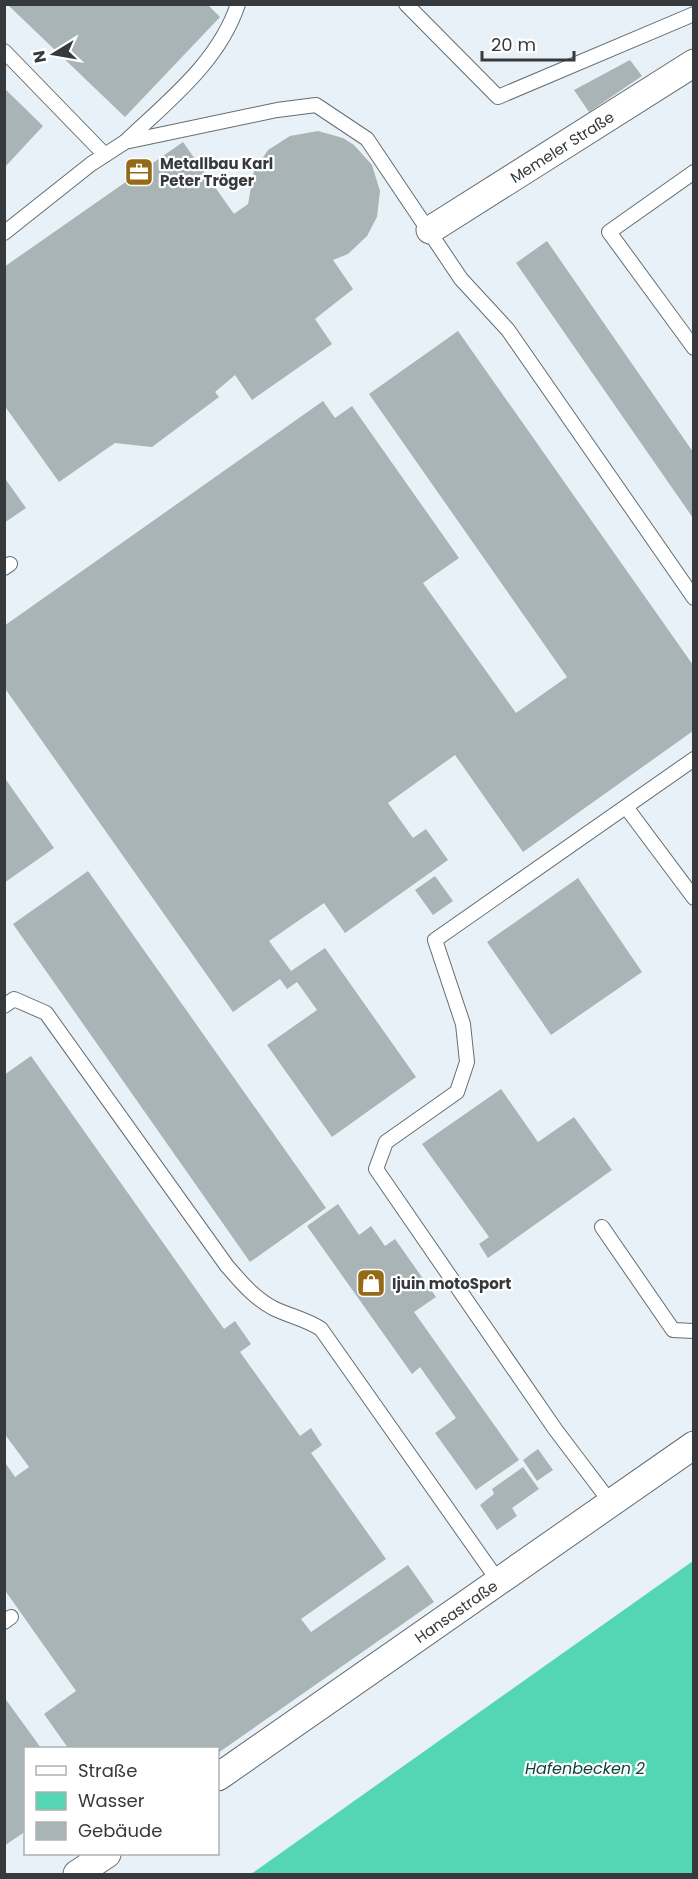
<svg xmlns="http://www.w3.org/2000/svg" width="698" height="1879" font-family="Poppins,sans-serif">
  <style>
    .water { fill: #54d6b4 }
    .building { fill: #a9b4b6 }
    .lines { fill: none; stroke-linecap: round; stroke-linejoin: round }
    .service-casing { stroke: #656d72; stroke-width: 16 }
    .minor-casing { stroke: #656d72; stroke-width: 29 }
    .service { stroke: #fff; stroke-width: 14 }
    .minor { stroke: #fff; stroke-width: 27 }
    .labels { text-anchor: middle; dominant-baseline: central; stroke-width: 4.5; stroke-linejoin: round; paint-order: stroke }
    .street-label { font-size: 15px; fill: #363a3c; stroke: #fff }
    .poi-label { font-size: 15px; font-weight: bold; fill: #363a3c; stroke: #fff; text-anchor: start }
    .water-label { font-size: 16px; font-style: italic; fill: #0e4739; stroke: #fff }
  </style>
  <rect width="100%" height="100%" fill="#e8f1f7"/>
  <path class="water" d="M693 1561V1874H251Z"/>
  <g class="building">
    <path d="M7 4H207L220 17 125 117Z"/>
    <path d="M630 60 642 76 589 112 574 90Z"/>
    <path d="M5 89 43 126 5 167Z"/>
    <path d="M318 131 343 138 354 145 372 165 380 191 377 217 367 236 348 254 333 260 353 289 315 319 332 344 252 400 235 375 215 392 219 397 152 447 115 443 59 482 4 405V267L183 142 234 214 248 204 254 171 268 150 290 136Z"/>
    <path d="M547 241 693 452V518L516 263Z"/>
    <path d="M458 331 693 665V731L523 852 455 755 388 803 413 838 426 829 448 860 345 933 324 903 269 941 291 971 325 948 416 1077 332 1137 267 1045 317 1010 297 982 287 989 280 979 233 1012 4 687V626L323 401 335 418 352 406 459 558 423 583 516 713 567 677 369 394Z"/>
    <path d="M4 477 26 508 4 523Z"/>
    <path d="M4 777 54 848 4 883Z"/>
    <path d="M88 871 326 1208 250 1262 13 924Z"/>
    <path d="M435 876 453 901 433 915 415 890Z"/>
    <path d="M578 878 642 972 551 1035 487 942Z"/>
    <path d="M31 1056 224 1329 235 1321 251 1344 240 1352 300 1436 311 1428 322 1445 311 1453 386 1559 301 1619 311 1632 408 1565 434 1602 218 1753V1748H68L44 1714 76 1691 4 1589V1461L15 1477 29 1467 4 1433V1075Z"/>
    <path d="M501 1089 538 1142 574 1117 612 1170 488 1258 479 1244 489 1237 422 1144Z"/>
    <path d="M338 1204 359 1235 371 1226 385 1246 395 1239 436 1297 414 1312 519 1460 476 1490 435 1433 456 1418 420 1367 412 1374 307 1226Z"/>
    <path d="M538 1449 553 1470 537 1481 523 1460Z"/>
    <path d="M523 1467 539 1489 512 1508 517 1516 497 1530 480 1505 494 1494 492 1489Z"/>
    <path d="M4 1697 41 1748H26V1831L4 1846Z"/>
  </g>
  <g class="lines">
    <g class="service-casing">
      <g id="service">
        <path d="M406 4 498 97 694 14"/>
        <path d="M4 51 105 155"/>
        <path d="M125 142C168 101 219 62 238 4"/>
        <path d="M694 172 609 232 694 348"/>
        <path d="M4 233 91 164 125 142 277 110 316 105 367 139 461 279 508 330 694 598"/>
        <path d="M4 568 10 564"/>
        <path d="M626 807 694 898"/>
        <path d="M4 1006 14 999 46 1013 227 1266C241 1282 253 1297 273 1308 289 1316 306 1319 321 1329L499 1582"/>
        <path d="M602 1227 673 1330 694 1331"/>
        <path d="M611 1503 555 1429 376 1169 386 1142 457 1092 467 1062 463 1024 435 940 694 759"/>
        <path d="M4 1622 11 1617"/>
      </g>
    </g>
    <g class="minor-casing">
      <g id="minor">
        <path id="s1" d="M430 230 694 63"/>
        <path id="s2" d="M218 1777 694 1445"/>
        <path d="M77 1874 107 1854"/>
      </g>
    </g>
    <use href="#service" class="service"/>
    <use href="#minor" class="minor"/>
  </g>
  <defs>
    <g id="office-square" transform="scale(1.5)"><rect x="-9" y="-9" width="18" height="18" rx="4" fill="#956915" stroke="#fff"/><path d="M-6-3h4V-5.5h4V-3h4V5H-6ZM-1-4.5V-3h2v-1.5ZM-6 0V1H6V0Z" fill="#fff"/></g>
    <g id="shop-square" transform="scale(1.5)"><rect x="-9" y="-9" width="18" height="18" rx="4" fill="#956915" stroke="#fff"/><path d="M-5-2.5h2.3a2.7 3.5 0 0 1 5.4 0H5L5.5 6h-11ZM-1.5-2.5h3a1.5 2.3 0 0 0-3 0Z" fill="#fff"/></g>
  </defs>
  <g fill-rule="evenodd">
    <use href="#office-square" x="139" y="172"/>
    <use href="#shop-square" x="371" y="1283"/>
  </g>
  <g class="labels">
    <g class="street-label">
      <text stroke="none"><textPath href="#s1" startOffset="156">Memeler Straße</textPath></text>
      <text stroke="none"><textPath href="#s2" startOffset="290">Hansastraße</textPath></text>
    </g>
    <g class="poi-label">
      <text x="160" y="163">Metallbau Karl<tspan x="160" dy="17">Peter Tröger</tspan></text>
      <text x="392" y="1283">Ijuin motoSport</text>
    </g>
    <g class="water-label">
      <text x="585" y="1768">Hafenbecken 2</text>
    </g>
  </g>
  <rect width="698" height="1879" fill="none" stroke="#363a3c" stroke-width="12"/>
  <rect x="24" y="1747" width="195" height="108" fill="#ffffff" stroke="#afb0b1" stroke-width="1.5"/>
  <rect x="36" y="1766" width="30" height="9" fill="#ffffff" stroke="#afb0b1" stroke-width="1.5"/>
  <text x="78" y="1777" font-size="18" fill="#363a3c">Straße</text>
  <rect x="36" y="1792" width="30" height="18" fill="#54d6b4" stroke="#afb0b1" stroke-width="1.5"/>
  <text x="78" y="1807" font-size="18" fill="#363a3c">Wasser</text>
  <rect x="36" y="1822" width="30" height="18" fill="#a9b4b6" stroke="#afb0b1" stroke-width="1.5"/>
  <text x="78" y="1837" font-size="18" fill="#363a3c">Gebäude</text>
  <g transform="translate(54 54) rotate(259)" stroke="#ffffff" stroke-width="4.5" paint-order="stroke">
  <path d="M0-4.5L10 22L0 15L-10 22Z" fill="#363a3c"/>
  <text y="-9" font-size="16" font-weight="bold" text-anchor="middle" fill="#363a3c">N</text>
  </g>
  <path d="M482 51v9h92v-9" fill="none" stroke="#363a3c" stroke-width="3"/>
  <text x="491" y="51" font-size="18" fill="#363a3c" stroke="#ffffff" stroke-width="4.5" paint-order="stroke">20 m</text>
</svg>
